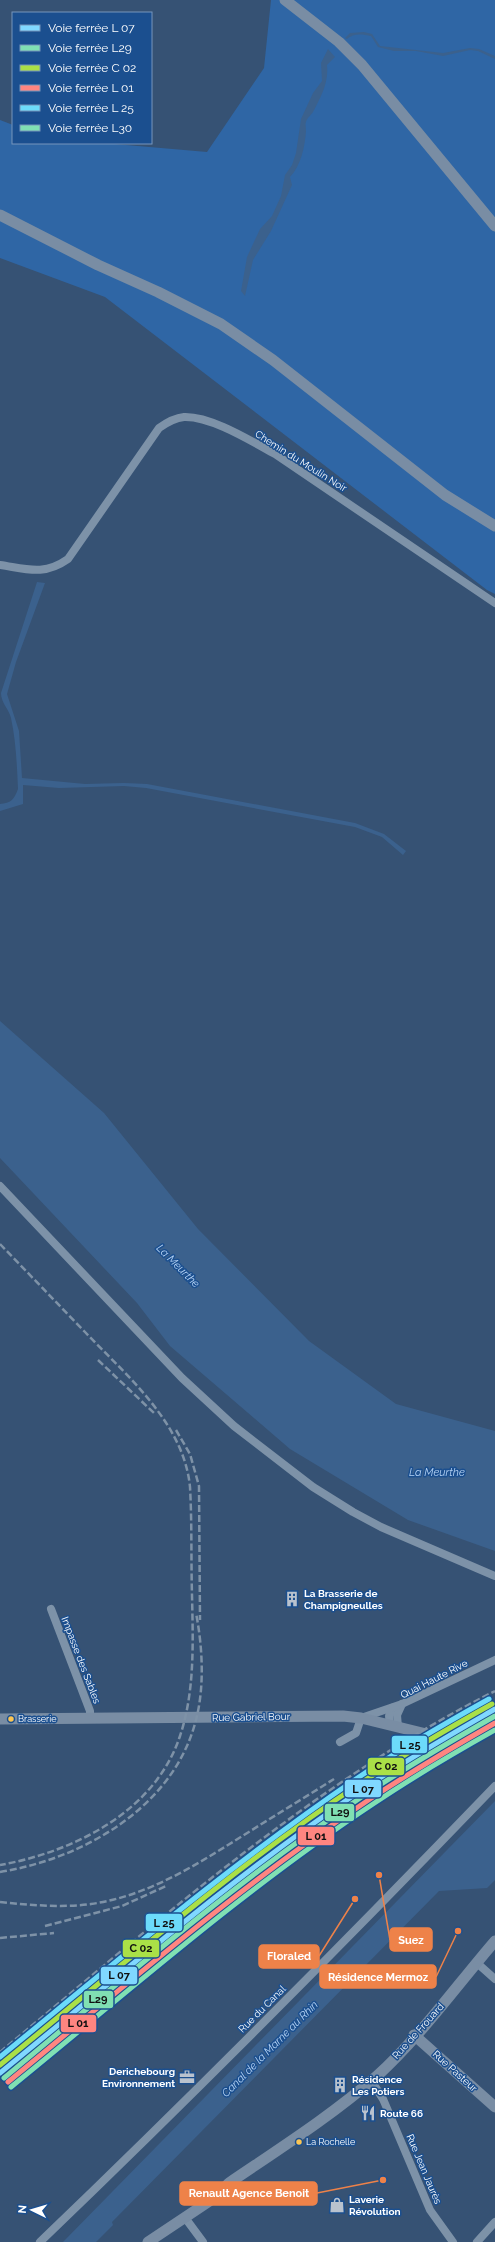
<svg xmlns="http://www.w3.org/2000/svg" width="495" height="2242" font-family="Raleway,sans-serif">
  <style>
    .green { fill: #2f66a5 }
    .water { fill: #3b618d }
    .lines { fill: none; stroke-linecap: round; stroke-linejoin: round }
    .street { stroke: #7d92a8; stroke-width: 8 }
    .secondary { stroke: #798da4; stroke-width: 11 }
    .rail { stroke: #7e92a7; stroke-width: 2.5; stroke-dasharray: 7 3; stroke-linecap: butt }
    .rail-1-casing { stroke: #1b4f8f; stroke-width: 8 }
    .rail-2-casing { stroke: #1b4f8f; stroke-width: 8 }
    .rail-3-casing { stroke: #1b4f8f; stroke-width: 8 }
    .rail-4-casing { stroke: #1b4f8f; stroke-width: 8 }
    .rail-5-casing { stroke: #1b4f8f; stroke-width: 8 }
    .rail-6-casing { stroke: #1b4f8f; stroke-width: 8 }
    .rail-1 { stroke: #80d8ff; stroke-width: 5 }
    .rail-2 { stroke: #80e0b3; stroke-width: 5 }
    .rail-3 { stroke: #aae047; stroke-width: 5 }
    .rail-4 { stroke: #ff8580; stroke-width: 5 }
    .rail-5 { stroke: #6cdbfa; stroke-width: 5 }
    .rail-6 { stroke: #80e0b3; stroke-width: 5 }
    .bus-dot { fill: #fcc553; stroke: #1b4f8f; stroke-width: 1.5 }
    .labels { text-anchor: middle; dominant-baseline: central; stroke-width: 3; stroke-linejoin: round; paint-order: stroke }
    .bus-label { font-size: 9px; fill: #fff; stroke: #1b4f8f; text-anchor: start }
    .street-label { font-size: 10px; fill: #fff; stroke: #1b4f8f }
    .poi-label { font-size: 10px; font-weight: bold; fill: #fff; stroke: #1b4f8f; text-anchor: start }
    .water-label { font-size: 11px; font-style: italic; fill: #b5d3f5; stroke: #1b4f8f }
    .leader { fill: none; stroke: #ee8249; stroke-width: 1.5 }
    .callout-dot { fill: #ee8249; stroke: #1b4f8f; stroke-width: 1.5 }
    .callout { fill: #ee8249; stroke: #ee8249; stroke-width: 1.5 }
    .callout-label { font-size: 11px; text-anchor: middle; font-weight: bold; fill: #fff }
    .line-badge { stroke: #1b4f8f; stroke-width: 1.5 }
    .pale-badge-label { font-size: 11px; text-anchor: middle; font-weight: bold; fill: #111 }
  </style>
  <rect width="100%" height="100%" fill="#365274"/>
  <path class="green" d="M271 0H495V594L487 590 105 297 0 258V120L13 125V143H103L207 152 264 68Z"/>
  <g class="water">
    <path d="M364 32 372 34 380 46 443 53 470 48 479 49 495 56V59L478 51 470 50 443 56 416 51H394L378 47 371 36C362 34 353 33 347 39L345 38 350 33Z"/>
    <path d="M328 49 335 57 327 65C329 82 321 97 313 112 311 115 307 118 306 122 305 124 306 128 306 131 305 146 301 166 290 177L292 185 271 231 253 260 245 296 241 291 247 257 260 229 272 216 281 196 285 175 292 165 296 153 301 119 313 93 322 81 321 63Z"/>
    <path d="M37 582 45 583 16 662 7 694 19 731 22 778 85 784 124 783 147 784 355 823 384 834 406 851 403 855 382 837 355 827 146 788 124 786 59 788 23 785V804L0 811V804C11 803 14 800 18 789 17 766 16 741 11 718 9 709 1 703 1 693Z"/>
    <path d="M0 1021 104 1113 198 1229 309 1341 396 1404 495 1431V1551L408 1520 290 1449 170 1346 137 1303 0 1158Z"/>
    <path d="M495 1801V1880L487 1888 439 1891 112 2222 113 2225 96 2242H63Z"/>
  </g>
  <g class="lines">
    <g class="street">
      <path d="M0 565C27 569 44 576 68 559L159 428C166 423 174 418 184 417 211 416 251 441 275 454L495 603"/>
      <path d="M0 1186 182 1378 234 1426 313 1487 353 1512 381 1527 495 1576"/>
      <path d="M51 1609 90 1711V1719"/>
      <path d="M390 1725 389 1716 392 1708"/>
      <path d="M398 1727 397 1715 402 1704"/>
      <path d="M340 1742 356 1733 361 1718 402 1704 495 1660"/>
      <path d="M477 1963 495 1979"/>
      <path d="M371 2080 383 2099 430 2210 453 2242"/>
      <path d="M186 2219 203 2242"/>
      <path d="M40 2242C195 2093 346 1941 495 1786"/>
      <path d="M477 2242 495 2222"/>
    </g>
    <g class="secondary">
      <path d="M285 0 339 42 362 65 495 226"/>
      <path d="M0 215 98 265 158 292 221 324 273 360 445 495 495 526"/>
      <path d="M0 1719 343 1716 361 1718 459 1742 471 1740 495 1726"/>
      <path d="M414 2035 495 2107"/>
      <path d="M148 2242 217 2196 229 2183C279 2149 331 2116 377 2076 420 2037 457 1985 495 1941"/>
    </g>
    <g class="rail">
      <path d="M0 1244C28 1273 56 1302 85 1332 126 1375 184 1423 190 1487 192 1523 191 1559 192 1595 193 1643 195 1691 180 1736 155 1812 73 1852 0 1865"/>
      <path d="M98 1360 155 1414"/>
      <path d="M176 1430 190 1454 199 1486 200 1620"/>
      <path d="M0 1872C81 1859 169 1810 194 1727 205 1692 203 1649 196 1613"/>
      <path d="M0 1902C30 1905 61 1908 91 1904 148 1896 196 1865 244 1835 274 1816 304 1798 334 1779"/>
      <path d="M45 1926 122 1906 166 1886"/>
      <path d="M0 1938 54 1933"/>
      <path d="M0 2052C155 1924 314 1782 495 1691"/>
    </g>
    <g class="rail-1-casing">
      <path id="rail-1" d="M0 2073C119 1976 235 1875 363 1789 406 1760 450 1735 495 1709"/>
    </g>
    <g class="rail-2-casing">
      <path id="rail-2" d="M4 2078C122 1980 239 1879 366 1794 408 1766 451 1741 495 1716"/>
    </g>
    <g class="rail-3-casing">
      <path id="rail-3" d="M0 2065C118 1969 233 1867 361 1783 403 1755 447 1729 492 1704"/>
    </g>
    <g class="rail-4-casing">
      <path id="rail-4" d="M8 2082C126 1985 242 1884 370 1799 411 1772 453 1747 495 1723"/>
    </g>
    <g class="rail-5-casing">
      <path id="rail-5" d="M0 2057C116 1962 231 1864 356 1779 399 1750 444 1724 489 1699"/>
    </g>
    <g class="rail-6-casing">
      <path id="rail-6" d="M11 2087C130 1990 246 1888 373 1804 413 1777 454 1753 495 1730"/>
    </g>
    <use href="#rail-1" class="rail-1"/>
    <use href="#rail-2" class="rail-2"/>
    <use href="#rail-3" class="rail-3"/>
    <use href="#rail-4" class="rail-4"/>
    <use href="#rail-5" class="rail-5"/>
    <use href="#rail-6" class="rail-6"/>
  </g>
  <defs>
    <g id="building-bare" transform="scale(1.2)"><path d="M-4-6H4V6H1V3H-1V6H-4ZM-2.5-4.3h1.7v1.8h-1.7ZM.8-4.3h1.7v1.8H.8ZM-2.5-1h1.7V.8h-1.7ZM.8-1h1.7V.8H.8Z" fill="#b9c2ce" stroke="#1b4f8f" stroke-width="2.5" paint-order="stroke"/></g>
    <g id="office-bare" transform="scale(1.2)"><path d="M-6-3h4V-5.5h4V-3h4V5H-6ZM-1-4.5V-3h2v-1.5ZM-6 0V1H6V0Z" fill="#b9c2ce" stroke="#1b4f8f" stroke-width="2.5" paint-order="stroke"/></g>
    <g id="restaurant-bare" transform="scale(1.2)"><path d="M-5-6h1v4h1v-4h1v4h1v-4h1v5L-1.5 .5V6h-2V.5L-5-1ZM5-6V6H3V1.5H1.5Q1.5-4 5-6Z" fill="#b9c2ce" stroke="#1b4f8f" stroke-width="2.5" paint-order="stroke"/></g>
    <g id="shop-bare" transform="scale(1.2)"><path d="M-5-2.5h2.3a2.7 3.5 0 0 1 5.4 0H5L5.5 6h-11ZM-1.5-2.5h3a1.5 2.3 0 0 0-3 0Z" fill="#b9c2ce" stroke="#1b4f8f" stroke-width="2.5" paint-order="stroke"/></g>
  </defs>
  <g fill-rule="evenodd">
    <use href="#building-bare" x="292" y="1599"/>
    <use href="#office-bare" x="187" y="2077"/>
    <use href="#building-bare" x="340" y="2085"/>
    <use href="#restaurant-bare" x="368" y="2113"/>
    <use href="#shop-bare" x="337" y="2205"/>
  </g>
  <g class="bus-dot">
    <circle cx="11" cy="1719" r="3.5"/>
    <circle cx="299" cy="2142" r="3.5"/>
  </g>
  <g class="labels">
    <g class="bus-label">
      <text x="18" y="1719">Brasserie</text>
      <text x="306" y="2142">La Rochelle</text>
    </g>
    <g class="street-label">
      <text transform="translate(301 461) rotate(32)">Chemin du Moulin Noir</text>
      <text transform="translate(81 1660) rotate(69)">Impasse des Sables</text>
      <text transform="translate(434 1679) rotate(-27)">Quai Haute Rive</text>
      <text transform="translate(251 1717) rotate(-1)">Rue Gabriel Bour</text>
      <text transform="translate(262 2009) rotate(-45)">Rue du Canal</text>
      <text transform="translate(418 2031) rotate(-48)">Rue de Frouard</text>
      <text transform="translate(455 2071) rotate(42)">Rue Pasteur</text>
      <text transform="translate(424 2169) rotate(67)">Rue Jean Jaurès</text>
    </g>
    <g class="poi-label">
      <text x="304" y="1593">La Brasserie de<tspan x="304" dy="12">Champigneulles</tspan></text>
      <text x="175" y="2071" text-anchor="end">Derichebourg<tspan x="175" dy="12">Environnement</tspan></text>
      <text x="352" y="2079">Résidence<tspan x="352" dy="12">Les Potiers</tspan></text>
      <text x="380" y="2113">Route 66</text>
      <text x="349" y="2199">Laverie<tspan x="349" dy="12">Révolution</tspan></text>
    </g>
    <g class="water-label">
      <text transform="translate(178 1266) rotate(45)">La Meurthe</text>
      <text x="437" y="1472">La Meurthe</text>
      <text transform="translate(270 2049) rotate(-45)">Canal de la Marne au Rhin</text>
    </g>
  </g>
  <path class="leader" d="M379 1875L390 1940M355 1899L319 1956M458 1931L436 1977M383 2180L317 2193"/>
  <g class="callout-dot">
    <circle cx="379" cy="1875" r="4"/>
    <circle cx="355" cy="1899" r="4"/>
    <circle cx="458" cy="1931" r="4"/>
    <circle cx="383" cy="2180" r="4"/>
  </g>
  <g class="callout">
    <rect x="390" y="1928" width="42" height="23" rx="4"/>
    <rect x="259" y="1945" width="60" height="23" rx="4"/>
    <rect x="320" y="1965" width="116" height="23" rx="4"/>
    <rect x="180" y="2182" width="137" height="23" rx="4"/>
  </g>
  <g class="callout-label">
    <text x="411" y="1944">Suez</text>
    <text x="289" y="1960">Floraled</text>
    <text x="378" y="1981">Résidence Mermoz</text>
    <text x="249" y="2197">Renault Agence Benoit</text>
  </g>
  <g class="line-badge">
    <rect x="391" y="1735" width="37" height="19" rx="4" fill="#6cdbfa"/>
    <rect x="367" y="1757" width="38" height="19" rx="4" fill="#aae047"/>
    <rect x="344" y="1779" width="38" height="19" rx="4" fill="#80d8ff"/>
    <rect x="324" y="1803" width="31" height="19" rx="4" fill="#80e0b3"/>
    <rect x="297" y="1826" width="38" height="20" rx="4" fill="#ff8580"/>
    <rect x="145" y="1913" width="38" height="19" rx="4" fill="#6cdbfa"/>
    <rect x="122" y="1939" width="38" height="19" rx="4" fill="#aae047"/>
    <rect x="100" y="1966" width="38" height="19" rx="4" fill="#80d8ff"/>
    <rect x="83" y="1990" width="31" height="19" rx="4" fill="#80e0b3"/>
    <rect x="60" y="2014" width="37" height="19" rx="4" fill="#ff8580"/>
  </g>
  <g class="pale-badge-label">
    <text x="410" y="1749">L 25</text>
    <text x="386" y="1770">C 02</text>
    <text x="363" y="1793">L 07</text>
    <text x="340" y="1816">L29</text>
    <text x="316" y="1840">L 01</text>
    <text x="164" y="1927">L 25</text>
    <text x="141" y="1952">C 02</text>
    <text x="119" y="1979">L 07</text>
    <text x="98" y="2003">L29</text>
    <text x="78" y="2027">L 01</text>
  </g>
  <rect x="12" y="12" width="140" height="132" fill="#1b4f8f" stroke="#7695bc"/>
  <rect x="20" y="25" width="20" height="6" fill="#80d8ff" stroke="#7695bc"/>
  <text x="48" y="32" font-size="12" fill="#ffffff">Voie ferrée L 07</text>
  <rect x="20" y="45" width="20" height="6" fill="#80e0b3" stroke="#7695bc"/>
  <text x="48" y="52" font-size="12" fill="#ffffff">Voie ferrée L29</text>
  <rect x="20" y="65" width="20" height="6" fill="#aae047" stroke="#7695bc"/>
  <text x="48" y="72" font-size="12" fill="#ffffff">Voie ferrée C 02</text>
  <rect x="20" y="85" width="20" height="6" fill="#ff8580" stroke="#7695bc"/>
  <text x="48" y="92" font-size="12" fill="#ffffff">Voie ferrée L 01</text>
  <rect x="20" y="105" width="20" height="6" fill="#6cdbfa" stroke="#7695bc"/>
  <text x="48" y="112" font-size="12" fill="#ffffff">Voie ferrée L 25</text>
  <rect x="20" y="125" width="20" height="6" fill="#80e0b3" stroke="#7695bc"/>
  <text x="48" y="132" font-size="12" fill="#ffffff">Voie ferrée L30</text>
  <g transform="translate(32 2210) rotate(275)" stroke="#1b4f8f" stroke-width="3" paint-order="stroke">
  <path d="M0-3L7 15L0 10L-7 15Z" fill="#ffffff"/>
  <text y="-6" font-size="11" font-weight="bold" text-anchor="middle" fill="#ffffff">N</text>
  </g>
</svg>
